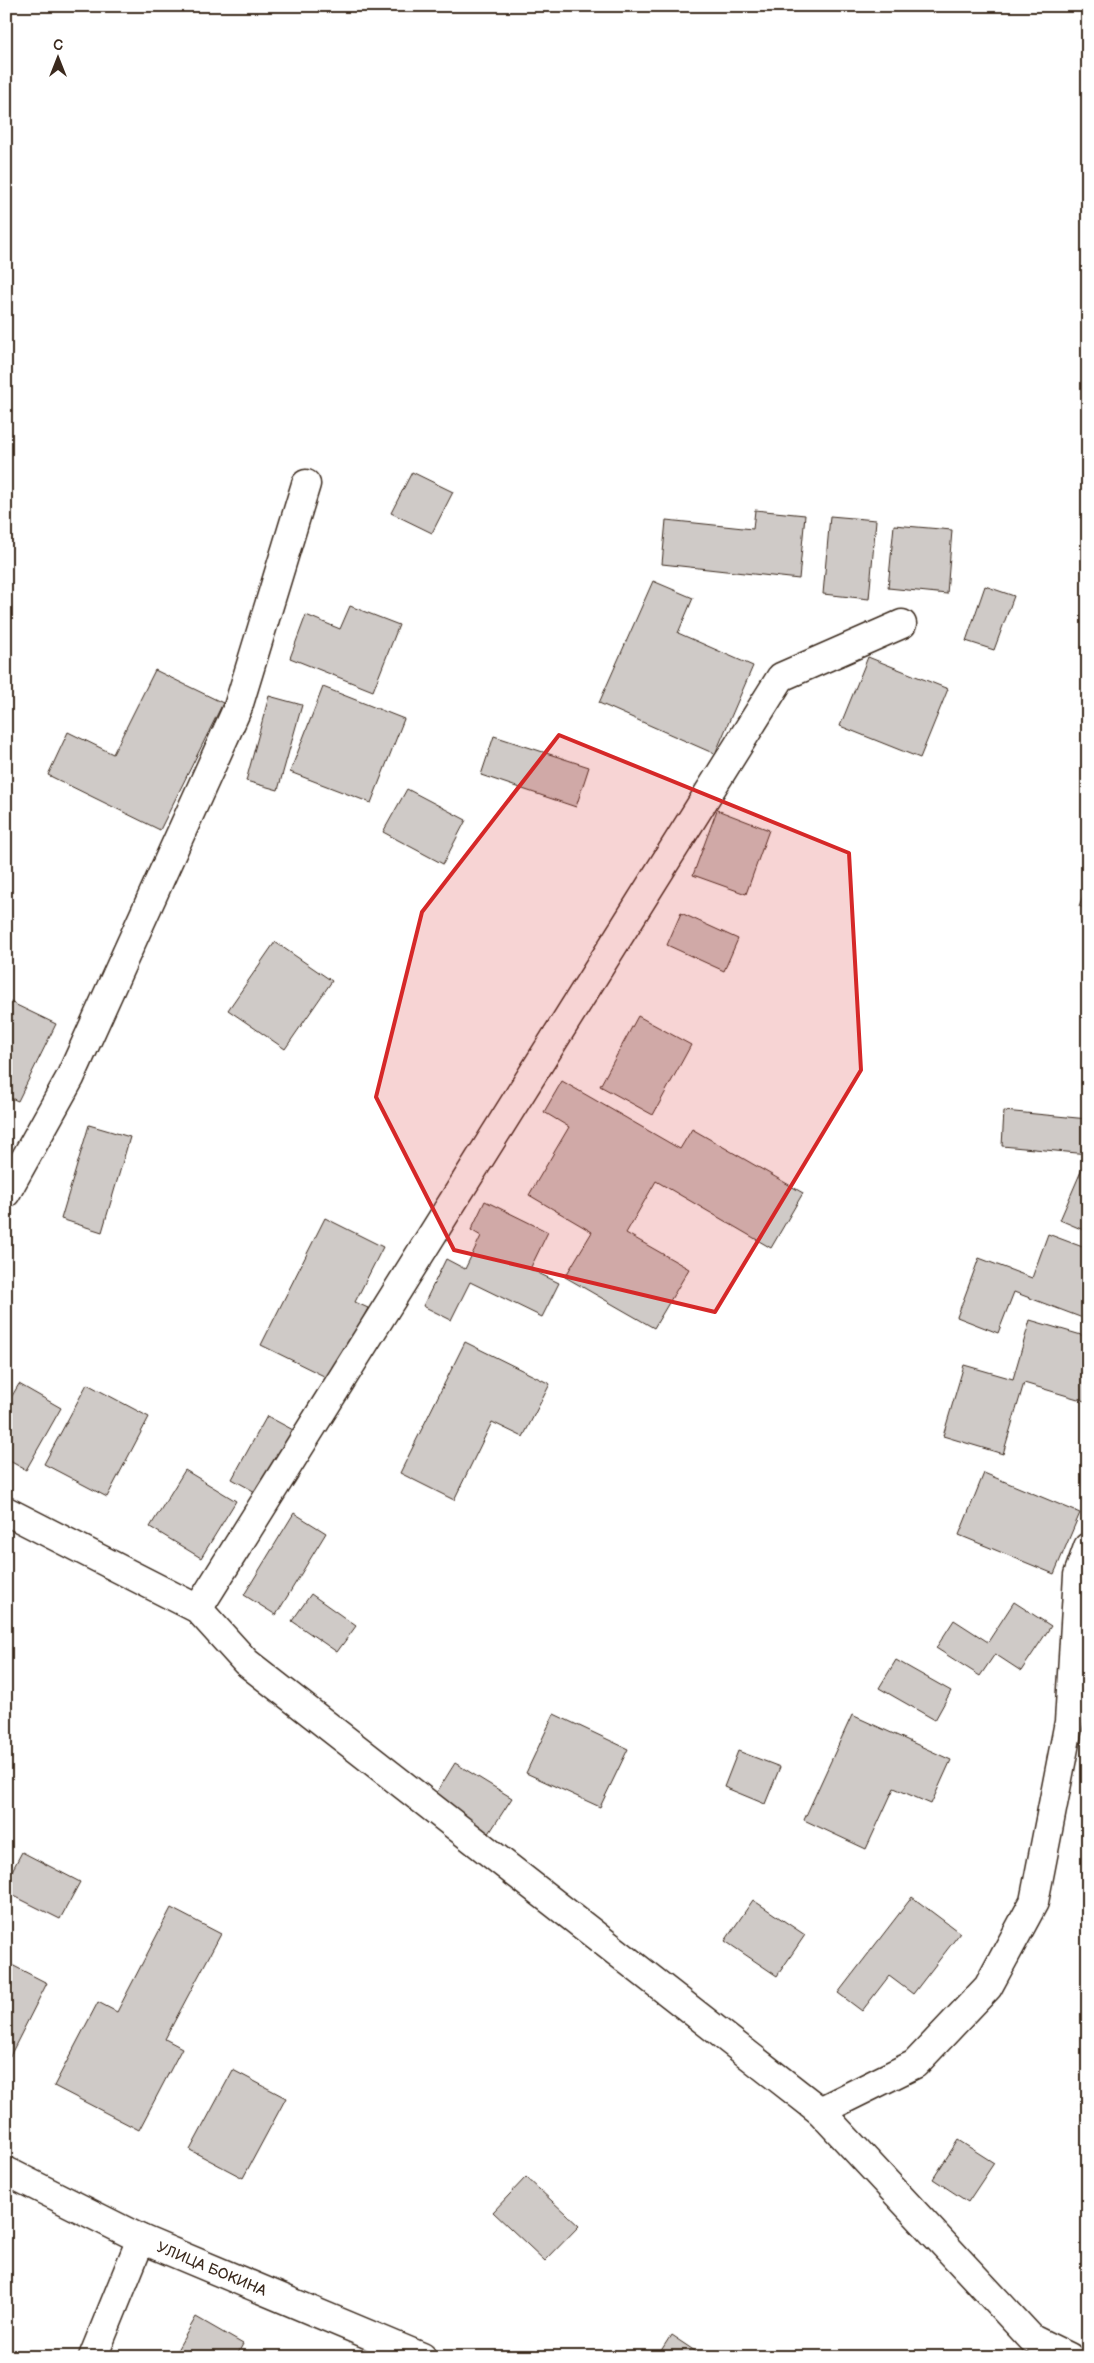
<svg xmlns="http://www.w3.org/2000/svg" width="1094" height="2363" font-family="'Balsamiq Sans',sans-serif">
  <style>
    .building { fill: #cfcac7; stroke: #3b2a1e }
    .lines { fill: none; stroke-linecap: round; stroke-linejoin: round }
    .minor-casing { stroke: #3b2a1e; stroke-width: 31 }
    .minor { stroke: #fff; stroke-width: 28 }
    .marked { fill: #d62828; fill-opacity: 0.2; stroke: #d62828; stroke-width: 4; stroke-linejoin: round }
    .labels { text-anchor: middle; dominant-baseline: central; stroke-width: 5; stroke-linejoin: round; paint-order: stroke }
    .street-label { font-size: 15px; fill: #3b2a1e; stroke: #fff }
  </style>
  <rect width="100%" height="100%" fill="#fff"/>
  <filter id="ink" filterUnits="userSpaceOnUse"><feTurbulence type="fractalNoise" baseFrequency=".02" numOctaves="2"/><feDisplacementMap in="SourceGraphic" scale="10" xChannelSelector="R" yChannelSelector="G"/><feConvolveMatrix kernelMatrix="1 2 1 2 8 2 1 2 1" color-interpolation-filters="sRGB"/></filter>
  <g filter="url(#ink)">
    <g class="building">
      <path d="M412 472 453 492 432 533 391 513Z"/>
      <path d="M755 510 805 515 799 579 662 564 666 520 753 529Z"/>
      <path d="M830 516 876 520 869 599 823 594Z"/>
      <path d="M894 525 952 530 947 594 888 588Z"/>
      <path d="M653 581 693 598 678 633 753 666 715 754 599 703Z"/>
      <path d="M985 586 1014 596 994 650 966 641Z"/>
      <path d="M350 606 399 625 373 691 290 658 306 615 340 629Z"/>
      <path d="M868 657 948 689 920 758 840 726Z"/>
      <path d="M155 670 223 703 160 830 48 775 68 732 113 754Z"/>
      <path d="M323 687 404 719 371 803 290 772Z"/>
      <path d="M269 696 302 705 278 790 246 781Z"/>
      <path d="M494 736 589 767 576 807 481 775Z"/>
      <path d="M407 789 466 820 443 864 383 832Z"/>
      <path d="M717 810 769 830 746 894 693 875Z"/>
      <path d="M1088 883V910L1079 906Z"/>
      <path d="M681 913 738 939 724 971 667 945Z"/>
      <path d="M275 942 332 981 285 1049 228 1010Z"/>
      <path d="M6 1000 56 1024 18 1101 6 1096Z"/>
      <path d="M638 1016 691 1045 653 1115 600 1086Z"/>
      <path d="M562 1081 680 1149 692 1129 803 1193 771 1248 656 1181 626 1233 689 1269 654 1328 565 1277 592 1232 529 1195 569 1127 544 1112Z"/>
      <path d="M1004 1111 1088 1119V1154L1002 1146Z"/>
      <path d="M89 1125 130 1137 102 1232 61 1219Z"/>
      <path d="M1085 1162 1088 1163V1232L1060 1220Z"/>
      <path d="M485 1201 548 1232 530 1269 559 1283 542 1317 470 1282 451 1320 423 1306 446 1259 465 1269 481 1236 471 1230Z"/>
      <path d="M325 1218 383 1247 355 1302 368 1308 332 1380 261 1345Z"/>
      <path d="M1048 1234 1088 1249V1320L1014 1292 998 1333 957 1317 979 1258 1032 1278Z"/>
      <path d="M1030 1320 1088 1337V1402L1024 1383 1003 1454 943 1436 964 1365 1013 1379Z"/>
      <path d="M465 1342 550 1384 523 1437 492 1422 454 1500 400 1473Z"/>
      <path d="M19 1384 61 1408 26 1470 6 1459V1406Z"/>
      <path d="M87 1384 149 1417 107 1497 44 1464Z"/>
      <path d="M267 1416 295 1431 259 1494 232 1479Z"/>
      <path d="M185 1470 236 1501 201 1558 150 1527Z"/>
      <path d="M984 1473 1080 1513 1054 1574 959 1535Z"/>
      <path d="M294 1513 326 1533 276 1615 244 1595Z"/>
      <path d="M311 1594 356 1626 337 1652 292 1621Z"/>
      <path d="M1014 1602 1051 1626 1021 1671 995 1654 980 1676 936 1648 954 1620 988 1642Z"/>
      <path d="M896 1660 951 1691 935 1720 879 1688Z"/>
      <path d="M554 1714 628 1749 600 1807 526 1773Z"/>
      <path d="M852 1715 951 1760 931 1804 894 1788 866 1849 804 1820Z"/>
      <path d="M738 1751 780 1767 765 1804 724 1787Z"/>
      <path d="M455 1763 512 1798 488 1835 432 1800Z"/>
      <path d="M22 1852 80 1882 60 1919 6 1892V1882Z"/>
      <path d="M912 1897 960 1933 913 1994 889 1976 862 2011 838 1993Z"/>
      <path d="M753 1900 805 1935 777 1976 725 1941Z"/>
      <path d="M171 1908 221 1934 165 2039 182 2048 139 2130 54 2086 98 2002 117 2012Z"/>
      <path d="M6 1962 47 1983 10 2056 6 2054Z"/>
      <path d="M233 2070 286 2098 243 2178 190 2150Z"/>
      <path d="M958 2140 994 2163 968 2202 933 2179Z"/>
      <path d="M526 2177 579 2226 545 2261 493 2212Z"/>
      <path d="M196 2317 243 2344 236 2357H173Z"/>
      <path d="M671 2335 704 2357H657Z"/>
    </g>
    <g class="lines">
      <g class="minor-casing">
        <g id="minor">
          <path d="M6 1193 70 1078 238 707 306 484"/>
          <path d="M6 1511 198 1609 246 1662 820 2111 1032 2339 1069 2357"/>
          <path d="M198 1609 781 677 902 624"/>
          <path d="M820 2111 915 2064 988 1987 1034 1902 1069 1722 1078 1575 1088 1547"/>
          <path id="s1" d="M6 2171 141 2239 422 2357"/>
          <path d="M93 2357 141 2239"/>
        </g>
      </g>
      <use href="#minor" class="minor"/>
    </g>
  </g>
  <path class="marked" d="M559 735 849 853 861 1070 715 1312 454 1250 376 1097 422 912Z"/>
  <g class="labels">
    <g class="street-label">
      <text stroke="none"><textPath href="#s1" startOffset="228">УЛИЦА БОКИНА</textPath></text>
    </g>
  </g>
  <rect width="1094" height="2363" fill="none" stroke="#fff" stroke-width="25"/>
  <rect x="12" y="12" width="1069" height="2338" fill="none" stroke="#3b2a1e" stroke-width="2" filter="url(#ink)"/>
  <g transform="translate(58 58)" stroke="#ffffff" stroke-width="4" paint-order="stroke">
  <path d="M0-4L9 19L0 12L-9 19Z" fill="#3b2a1e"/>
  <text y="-8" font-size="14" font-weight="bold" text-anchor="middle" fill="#3b2a1e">С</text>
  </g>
</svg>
